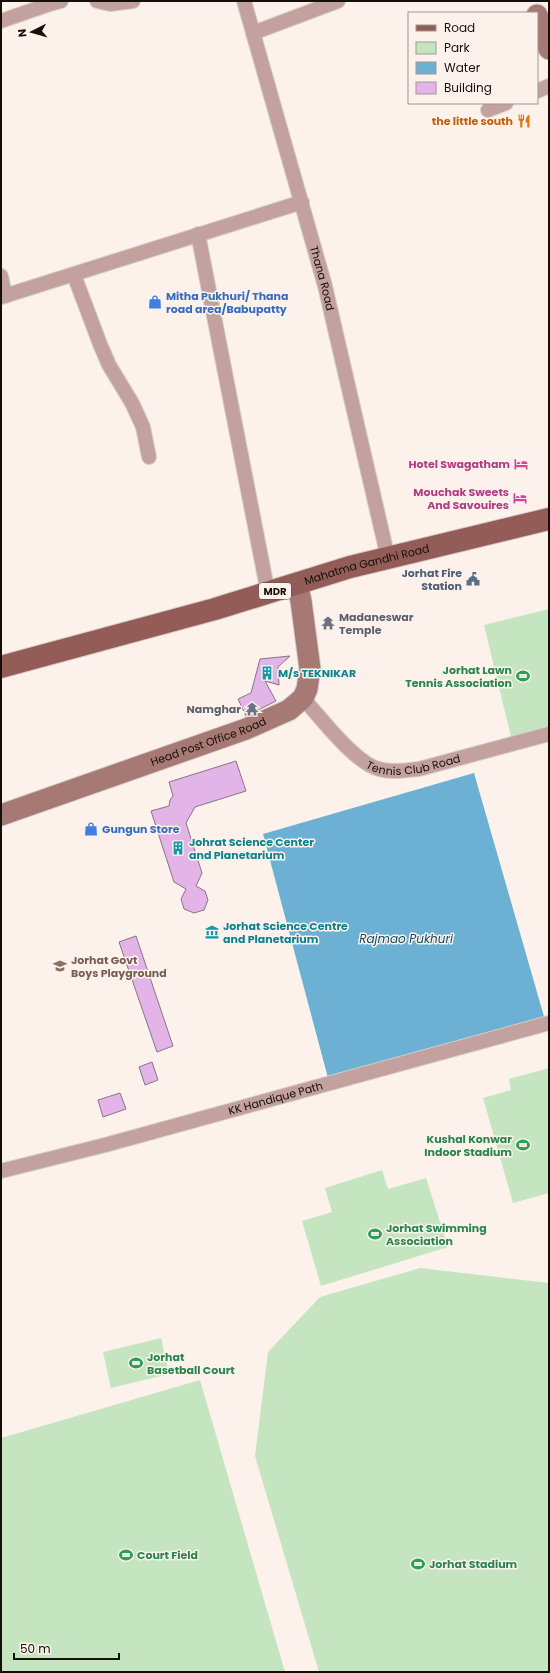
<svg xmlns="http://www.w3.org/2000/svg" width="550" height="1673" font-family="Poppins,sans-serif">
  <style>
    .green { fill: #c5e5c1 }
    .water { fill: #6cb1d4 }
    .building { fill: #e2b4e7; stroke: #867587 }
    .lines { fill: none; stroke-linecap: round; stroke-linejoin: round }
    .street-casing { stroke: #d7cec7; stroke-width: 16 }
    .secondary-casing { stroke: #d7cec7; stroke-width: 23 }
    .primary-casing { stroke: #d7cec7; stroke-width: 24 }
    .street { stroke: #c2a19e; stroke-width: 14 }
    .secondary { stroke: #a77975; stroke-width: 21 }
    .primary { stroke: #935c57; stroke-width: 22 }
    .labels { text-anchor: middle; dominant-baseline: central; stroke-width: 3; stroke-linejoin: round; paint-order: stroke }
    .shield { fill: #fcf2eb; stroke: #5b524d; stroke-width: 1 }
    .shield-label { font-size: 10px; font-weight: bold; fill: #160e09 }
    .food-label { font-size: 11px; font-weight: bold; fill: #c56008; stroke: #fcf2eb; text-anchor: end }
    .street-label { font-size: 11px; fill: #160e09; stroke: #fcf2eb }
    .shop-label { font-size: 11px; font-weight: bold; fill: #366cbe; stroke: #fcf2eb; text-anchor: start }
    .hotel-label { font-size: 11px; font-weight: bold; fill: #b23c85; stroke: #fcf2eb; text-anchor: end }
    .service-label { font-size: 11px; font-weight: bold; fill: #4e5e75; stroke: #fcf2eb; text-anchor: end }
    .worship-label { font-size: 11px; font-weight: bold; fill: #5b616d; stroke: #fcf2eb; text-anchor: start }
    .leisure-label { font-size: 11px; font-weight: bold; fill: #27864d; stroke: #fcf2eb; text-anchor: start }
    .culture-label { font-size: 11px; font-weight: bold; fill: #0d838f; stroke: #fcf2eb; text-anchor: start }
    .education-label { font-size: 11px; font-weight: bold; fill: #785e54; stroke: #fcf2eb; text-anchor: start }
    .water-label { font-size: 12px; font-style: italic; fill: #114a63; stroke: #fcf2eb }
  </style>
  <rect width="100%" height="100%" fill="#fcf2eb"/>
  <g class="green">
    <path d="M549 609V727L511 737 484 625Z"/>
    <path d="M549 1068V1193L513 1203 483 1098 511 1090 509 1079Z"/>
    <path d="M382 1170 388 1189 426 1178 448 1247 321 1286 302 1221 332 1212 325 1188Z"/>
    <path d="M420 1268 549 1283V1672H319L255 1456 268 1352 320 1297Z"/>
    <path d="M161 1338 169 1374 111 1388 103 1352Z"/>
    <path d="M200 1380 285 1672H1V1438Z"/>
  </g>
  <path class="water" d="M474 773 545 1020 328 1078 263 834Z"/>
  <g class="building">
    <path d="M290 656 278 667 279 685 265 681 276 701 246 716 238 699 251 693 260 659Z"/>
    <path d="M236 761 246 791 195 807 186 823 202 873 196 886 205 891 208 900 204 910 194 913 184 909 181 899 186 889 174 882 151 811 169 806 170 800 173 796 169 782Z"/>
    <path d="M136 936 173 1046 157 1052 119 942Z"/>
    <path d="M152 1062 158 1080 145 1085 139 1067Z"/>
    <path d="M120 1093 126 1109 103 1117 98 1100Z"/>
  </g>
  <g class="lines">
    <g class="street-casing">
      <g id="street">
        <path d="M97 1 110 4 133 1"/>
        <path id="s1" d="M244 1 325 286 388 558"/>
        <path d="M1 21 50 4 61 1"/>
        <path d="M253 33 338 1"/>
        <path d="M537 91 549 86"/>
        <path d="M488 110 506 103"/>
        <path d="M198 234 268 593"/>
        <path d="M74 275 100 344 109 365 132 403 143 427 149 457"/>
        <path d="M1 276 5 296"/>
        <path d="M1 297 302 202"/>
        <path id="s2" d="M303 698C320 717 355 763 379 769 392 773 406 770 419 769L549 734"/>
        <path id="s3" d="M1 1171 105 1145 549 1023"/>
      </g>
    </g>
    <g class="secondary-casing">
      <g id="secondary">
        <path d="M537 15 549 49"/>
        <path id="s4" d="M1 815 246 729 289 710 303 698 307 689 310 669 301 601 297 584"/>
      </g>
    </g>
    <g class="primary-casing">
      <g id="primary">
        <path id="s5" d="M1 667 215 609 350 567 549 519"/>
      </g>
    </g>
    <use href="#street" class="street"/>
    <use href="#secondary" class="secondary"/>
    <use href="#primary" class="primary"/>
  </g>
  <defs>
    <g id="restaurant-bare" transform="scale(1.08)"><path d="M-5-6h1v4h1v-4h1v4h1v-4h1v5L-1.5 .5V6h-2V.5L-5-1ZM5-6V6H3V1.5H1.5Q1.5-4 5-6Z" fill="#e8710a" stroke="#fcf2eb" stroke-width="2.5" paint-order="stroke"/></g>
    <g id="shop-bare" transform="scale(1.08)"><path d="M-5-2.5h2.3a2.7 3.5 0 0 1 5.4 0H5L5.5 6h-11ZM-1.5-2.5h3a1.5 2.3 0 0 0-3 0Z" fill="#3f7fe0" stroke="#fcf2eb" stroke-width="2.5" paint-order="stroke"/></g>
    <g id="hotel-bare" transform="scale(1.08)"><path d="M-6-4.5h1.5V1H6V5H4.5V3h-9V5H-6ZM-4 0a1.8 1.8 0 1 1 3.6 0ZM.5 0V-2.5h3Q6-2.5 6 0Z" fill="#d1479c" stroke="#fcf2eb" stroke-width="2.5" paint-order="stroke"/></g>
    <g id="civic-bare" transform="scale(1.08)"><path d="M-.6-6.5H3V-4.5H.6V-3L4-1V1h2V6H-6V1h2V-1L-.6-3ZM-1.2 2.5V6h2.4V2.5Z" fill="#5c6f8a" stroke="#fcf2eb" stroke-width="2.5" paint-order="stroke"/></g>
    <g id="temple-bare" transform="scale(1.08)"><path d="M0-6L5-2H3V0L6.5 2.5H4V6H1.5V3h-3V6H-4V2.5H-6.5L-3 0V-2H-5Z" fill="#6b7280" stroke="#fcf2eb" stroke-width="2.5" paint-order="stroke"/></g>
    <g id="building-bare" transform="scale(1.08)"><path d="M-4-6H4V6H1V3H-1V6H-4ZM-2.5-4.3h1.7v1.8h-1.7ZM.8-4.3h1.7v1.8H.8ZM-2.5-1h1.7V.8h-1.7ZM.8-1h1.7V.8H.8Z" fill="#0f9aa8" stroke="#fcf2eb" stroke-width="2.5" paint-order="stroke"/></g>
    <g id="stadium-bare" transform="scale(1.08)"><path d="M0-5a6.5 5 0 1 0 0 10a6.5 5 0 1 0 0-10ZM-3.5-1.8h7v3.6h-7Z" fill="#2e9e5b" stroke="#fcf2eb" stroke-width="2.5" paint-order="stroke"/></g>
    <g id="museum-bare" transform="scale(1.08)"><path d="M0-6L6-3V-2H-6V-3ZM-5-1h2V3h-2ZM-1-1h2V3h-2ZM3-1h2V3H3ZM-6 4H6V6H-6Z" fill="#0f9aa8" stroke="#fcf2eb" stroke-width="2.5" paint-order="stroke"/></g>
    <g id="school-bare" transform="scale(1.08)"><path d="M0-5L7-2L0 1L-7-2ZM-4 1L0 2.5L4 1V4Q0 6-4 4Z" fill="#8d6e63" stroke="#fcf2eb" stroke-width="2.5" paint-order="stroke"/></g>
  </defs>
  <g fill-rule="evenodd">
    <use href="#restaurant-bare" x="524" y="121"/>
    <use href="#shop-bare" x="155" y="302"/>
    <use href="#hotel-bare" x="521" y="464"/>
    <use href="#hotel-bare" x="520" y="498"/>
    <use href="#civic-bare" x="473" y="579"/>
    <use href="#temple-bare" x="328" y="623"/>
    <use href="#building-bare" x="267" y="673"/>
    <use href="#stadium-bare" x="523" y="676"/>
    <use href="#temple-bare" x="252" y="709"/>
    <use href="#shop-bare" x="91" y="829"/>
    <use href="#building-bare" x="178" y="848"/>
    <use href="#museum-bare" x="212" y="932"/>
    <use href="#school-bare" x="60" y="966"/>
    <use href="#stadium-bare" x="523" y="1145"/>
    <use href="#stadium-bare" x="375" y="1234"/>
    <use href="#stadium-bare" x="136" y="1363"/>
    <use href="#stadium-bare" x="126" y="1555"/>
    <use href="#stadium-bare" x="418" y="1564"/>
  </g>
  <g class="labels">
    <rect class="shield" x="259" y="583" width="32" height="16" rx="3"/>
    <g class="shield-label">
      <text x="275" y="591">MDR</text>
    </g>
    <g class="food-label">
      <text x="513" y="121">the little south</text>
    </g>
    <g class="street-label">
      <text stroke="none"><textPath href="#s1" startOffset="288">Thana Road</textPath></text>
      <text stroke="none"><textPath href="#s5" startOffset="380">Mahatma Gandhi Road</textPath></text>
      <text stroke="none"><textPath href="#s4" startOffset="220">Head Post Office Road</textPath></text>
      <text stroke="none"><textPath href="#s2" startOffset="140">Tennis Club Road</textPath></text>
      <text stroke="none"><textPath href="#s3" startOffset="284">KK Handique Path</textPath></text>
    </g>
    <g class="shop-label">
      <text x="166" y="296">Mitha Pukhuri/ Thana<tspan x="166" dy="13">road area/Babupatty</tspan></text>
      <text x="102" y="829">Gungun Store</text>
    </g>
    <g class="hotel-label">
      <text x="510" y="464">Hotel Swagatham</text>
      <text x="509" y="492">Mouchak Sweets<tspan x="509" dy="13">And Savouires</tspan></text>
    </g>
    <g class="service-label">
      <text x="462" y="573">Jorhat Fire<tspan x="462" dy="13">Station</tspan></text>
    </g>
    <g class="worship-label">
      <text x="339" y="617">Madaneswar<tspan x="339" dy="13">Temple</tspan></text>
      <text x="241" y="709" text-anchor="end">Namghar</text>
    </g>
    <g class="leisure-label">
      <text x="512" y="670" text-anchor="end">Jorhat Lawn<tspan x="512" dy="13">Tennis Association</tspan></text>
      <text x="512" y="1139" text-anchor="end">Kushal Konwar<tspan x="512" dy="13">Indoor Stadium</tspan></text>
      <text x="386" y="1228">Jorhat Swimming<tspan x="386" dy="13">Association</tspan></text>
      <text x="147" y="1357">Jorhat<tspan x="147" dy="13">Basetball Court</tspan></text>
      <text x="137" y="1555">Court Field</text>
      <text x="429" y="1564">Jorhat Stadium</text>
    </g>
    <g class="culture-label">
      <text x="278" y="673">M/s TEKNIKAR</text>
      <text x="189" y="842">Johrat Science Center<tspan x="189" dy="13">and Planetarium</tspan></text>
      <text x="223" y="926">Jorhat Science Centre<tspan x="223" dy="13">and Planetarium</tspan></text>
    </g>
    <g class="education-label">
      <text x="71" y="960">Jorhat Govt<tspan x="71" dy="13">Boys Playground</tspan></text>
    </g>
    <g class="water-label">
      <text x="406" y="938">Rajmao Pukhuri</text>
    </g>
  </g>
  <rect width="550" height="1673" fill="none" stroke="#160e09" stroke-width="4"/>
  <rect x="408" y="12" width="130" height="92" fill="#fcf2eb" stroke="#a09791"/>
  <rect x="416" y="25" width="20" height="6" fill="#935c57" stroke="#a09791"/>
  <text x="444" y="32" font-size="12" fill="#160e09">Road</text>
  <rect x="416" y="42" width="20" height="12" fill="#c5e5c1" stroke="#a09791"/>
  <text x="444" y="52" font-size="12" fill="#160e09">Park</text>
  <rect x="416" y="62" width="20" height="12" fill="#6cb1d4" stroke="#a09791"/>
  <text x="444" y="72" font-size="12" fill="#160e09">Water</text>
  <rect x="416" y="82" width="20" height="12" fill="#e2b4e7" stroke="#a09791"/>
  <text x="444" y="92" font-size="12" fill="#160e09">Building</text>
  <g transform="translate(32 32) rotate(264)" stroke="#fcf2eb" stroke-width="3" paint-order="stroke">
  <path d="M0-3L7 15L0 10L-7 15Z" fill="#160e09"/>
  <text y="-6" font-size="11" font-weight="bold" text-anchor="middle" fill="#160e09">N</text>
  </g>
  <path d="M14 1653v6h105v-6" fill="none" stroke="#160e09" stroke-width="2"/>
  <text x="20" y="1653" font-size="12" fill="#160e09" stroke="#fcf2eb" stroke-width="3" paint-order="stroke">50 m</text>
</svg>
